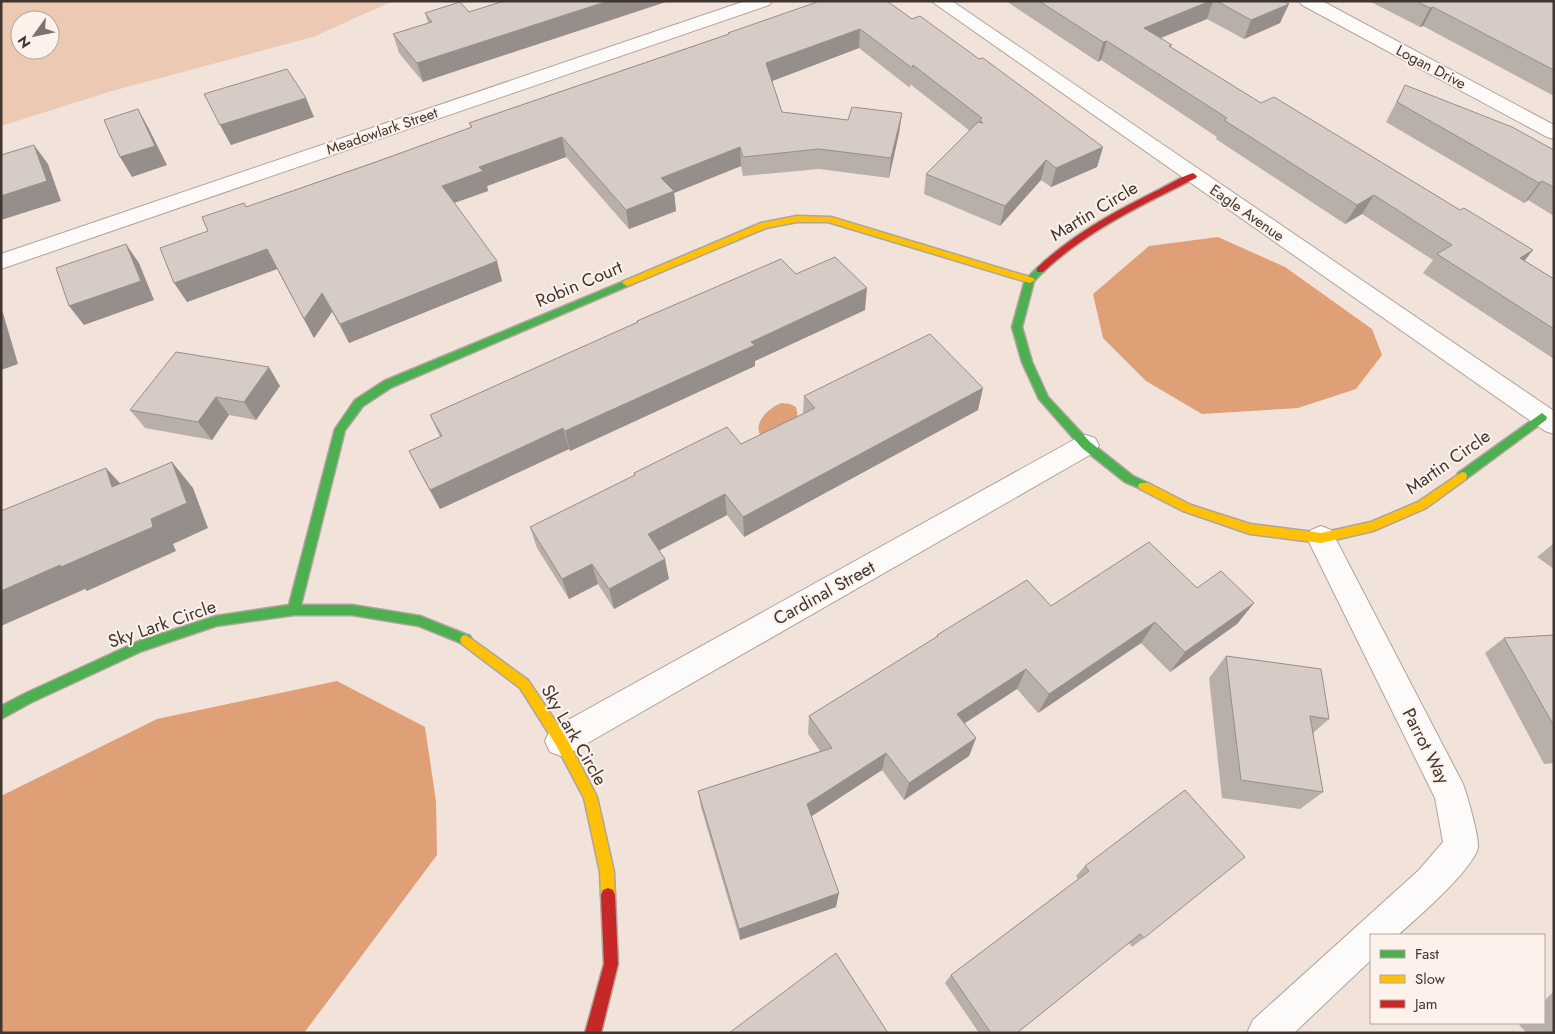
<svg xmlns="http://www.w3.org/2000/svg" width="1555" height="1034" font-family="Jost,sans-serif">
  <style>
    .green { fill: #ecc9b3; fill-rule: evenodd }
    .water { fill: #dfa077 }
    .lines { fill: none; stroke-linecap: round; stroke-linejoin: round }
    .street-casing { stroke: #afa49d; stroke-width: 2 }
    .fast-casing { stroke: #afa49d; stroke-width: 3 }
    .slow-casing { stroke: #afa49d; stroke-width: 3 }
    .jam-casing { stroke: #afa49d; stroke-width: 3 }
    .street { fill: #fdfbf9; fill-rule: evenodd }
    .fast { fill: #4caf50; fill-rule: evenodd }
    .slow { fill: #ffc107; fill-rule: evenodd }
    .jam { fill: #c62828; fill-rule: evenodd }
    .wall { fill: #b9afa9 }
    .shaded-wall { fill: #968e8a }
    .building { fill: #d7cbc5; stroke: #968e8a }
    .labels { text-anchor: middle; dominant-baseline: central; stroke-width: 4; stroke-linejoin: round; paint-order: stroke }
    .far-street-label { font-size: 15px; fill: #40352f; stroke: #fdf2eb }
    .street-label { font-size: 18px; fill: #40352f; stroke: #fdf2eb }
  </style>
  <rect width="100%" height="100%" fill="#f2e3da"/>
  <path class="green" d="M1 1H393L313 37 112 91 1 126ZM20 20H50V50H20Z"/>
  <g class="water">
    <path d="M1218 237 1285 267 1372 329 1382 355 1356 389 1298 408 1202 414 1146 381 1103 338 1093 294 1149 246Z"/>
    <path d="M781 403 790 404 796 407 798 418 761 436C752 423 769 408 781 403Z"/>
    <path d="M337 681 425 727 436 801 437 855 304 1033H1V796L157 719Z"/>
  </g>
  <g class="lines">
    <g class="street-casing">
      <g id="street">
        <path d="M745 1H772L769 5 1 269V254Z"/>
        <path d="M931 1H952L1554 411V434L1545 431Z"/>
        <path d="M1299 1H1322L1554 125V139L1547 137 1302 5Z"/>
        <path d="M1086 435 1095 438 1099 445 1095 452 572 752 561 756 550 752 545 741 550 730 1077 438Z"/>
        <path d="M1321 526 1331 530 1463 784C1467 794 1479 837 1478 847 1475 868 1415 920 1398 935H1371V960L1294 1033H1247L1253 1020 1419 870 1443 842 1435 798 1307 538 1311 530Z"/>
      </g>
    </g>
    <g class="fast-casing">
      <g id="fast">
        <path d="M1040 267 1045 270 1034 281 1022 327 1032 362 1048 397 1090 442 1133 476 1148 483 1150 486 1148 489 1144 490 1125 482 1082 448 1039 399 1022 362 1012 327 1025 280 1037 268Z"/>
        <path d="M627 280 632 283 630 285 392 387 363 406 345 430 301 605H352L420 616 470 636 472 640 470 644 466 645 419 626 352 615H294L216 626 142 651 32 702 1 719V706L24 694 139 641 216 616 289 605 335 429 355 400 384 381Z"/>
        <path d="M1542 413 1547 417 1546 420 1466 479H1458L1457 476 1458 473Z"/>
      </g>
    </g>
    <g class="slow-casing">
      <g id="slow">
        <path d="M797 216 831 217 1033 278 1035 280 1030 283 828 222H797L766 228 630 285 627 286 622 283 624 281 761 223Z"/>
        <path d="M1462 472 1466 473 1467 476 1466 479 1426 508 1373 531 1321 543 1250 534 1183 511 1140 489 1138 486 1140 483H1148L1191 505 1250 524 1321 533 1371 522 1418 502Z"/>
        <path d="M466 635 528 680 566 737 597 797 614 872 615 895 613 900 608 902 603 900 601 895 600 872 584 798 556 745 520 688 462 644 460 640 462 636Z"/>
      </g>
    </g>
    <g class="jam-casing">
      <g id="jam">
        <path d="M1193 173 1197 176 1196 178C1142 205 1088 230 1043 272H1037V268C1072 235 1112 213 1154 192 1167 186 1180 177 1193 173Z"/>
        <path d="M608 888 613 890 615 895 618 964 601 1033H585L604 964 601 895 603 890Z"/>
      </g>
    </g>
    <use href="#street" class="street"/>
    <use href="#fast" class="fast"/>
    <use href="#slow" class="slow"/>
    <use href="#jam" class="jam"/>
  </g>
  <g class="wall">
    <path d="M1006 1H1283L1280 23 1244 39 1207 19 1161 38 1171 47 1261 103 1554 279V359L1423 273 1433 260 1362 214 1345 224 1216 139 1217 137 1101 60 1098 62Z"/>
    <path d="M1369 1H1554V96L1423 26 1420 27Z"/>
    <path d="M460 2 423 82 399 53 393 34 428 23 425 13Z"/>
    <path d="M912 19 1103 147 1097 167 1051 187 1041 180 1000 226 924 194 926 174 970 131 910 84V88L859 48 772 81 782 112 848 120 902 113 899 133 889 178 819 169 743 176 741 166 674 193 676 211 629 229 566 157 487 186 488 191 454 203 502 281 349 343 332 312 314 338 277 269 187 302 208 231 246 207 471 128 469 123 728 34V33Z"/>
    <path d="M1405 85 1554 150V216L1528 200 1524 203 1386 122Z"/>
    <path d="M204 94 314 117 231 145Z"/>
    <path d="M796 274 865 310 755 361V366L570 451 569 449 440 509 419 471 409 451 440 437 430 415 637 323V321Z"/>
    <path d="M280 386 256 420 229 415 212 440 145 428 130 410Z"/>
    <path d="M804 396 978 410 744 537 727 515 659 551 669 579 614 609 598 584 569 599 537 548 530 527 634 476V473L741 444 803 414Z"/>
    <path d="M1554 543V569L1537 557Z"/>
    <path d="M1197 588 1254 603 1237 624 1170 672 1141 643 1038 713 1017 689 964 723 976 738 969 756 904 800 882 770 811 816 836 907 740 940 701 807 698 791 820 751 808 734 809 716 936 638 937 635 1051 606Z"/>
    <path d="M1554 635V763L1544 764 1485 653 1504 638Z"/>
    <path d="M1226 656 1329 719 1313 733 1323 792 1300 809 1222 798 1209 678Z"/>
    <path d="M1085 866 1144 938 1132 947 1129 943 1017 1033H979L945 983 951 975 1078 879 1076 876Z"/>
    <path d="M1554 991V1033H1527L1519 1025 1522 1023H1544V1001Z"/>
  </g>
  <g class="shaded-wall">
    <path d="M608 1H669L423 82 417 63Z"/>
    <path d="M1210 1H1213L1207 19 1138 47 1144 28Z"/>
    <path d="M1289 4 1280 23 1244 39 1251 20Z"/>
    <path d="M1433 7 1423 26 1420 27 1430 8Z"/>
    <path d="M860 29 859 48 767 83 766 63Z"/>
    <path d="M1107 41 1101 60 1098 62 1103 42Z"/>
    <path d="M306 98 314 117 231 145 220 125Z"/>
    <path d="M138 109 149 129 167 165 132 177 120 157Z"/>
    <path d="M902 113 899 133 889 178 891 158Z"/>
    <path d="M562 137 566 157 487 186 488 191 448 205 442 186 479 167Z"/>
    <path d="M34 145 48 164 61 201 1 220V196Z"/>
    <path d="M740 147 741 166 674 193 676 211 629 229 626 210 661 178Z"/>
    <path d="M1103 147 1097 167 1051 187 1056 168Z"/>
    <path d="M1046 160 1041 180 1000 226 1005 206Z"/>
    <path d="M1542 181 1528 200 1524 203 1539 183Z"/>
    <path d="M1374 195 1362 214 1345 224 1357 205Z"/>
    <path d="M126 244 139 263 154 300 84 325 69 306Z"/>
    <path d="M267 249 277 269 187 302 174 283Z"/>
    <path d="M1533 250 1518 269 1520 258Z"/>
    <path d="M497 261 502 281 349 343 340 324Z"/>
    <path d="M867 288 865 310 755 361V366L570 451 565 431 751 342Z"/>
    <path d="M322 293 332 312 314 338 304 319Z"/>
    <path d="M1 311 3 313 18 364 1 370Z"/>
    <path d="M269 367 280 386 256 420 244 402Z"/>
    <path d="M983 388 978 410 744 537 743 517Z"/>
    <path d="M216 397 229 415 212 440 198 422Z"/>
    <path d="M563 428 569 449 440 509 430 490Z"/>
    <path d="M172 462 193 488 208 528 173 544 176 551 87 591 85 589 1 626V591L151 519Z"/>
    <path d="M106 468 129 493 112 487Z"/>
    <path d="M725 494 727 515 652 554 648 534Z"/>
    <path d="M665 559 669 579 614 609 609 589Z"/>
    <path d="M592 564 598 584 569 599 562 579Z"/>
    <path d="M1254 603 1237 624 1170 672 1185 652Z"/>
    <path d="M1155 622 1141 643 1038 713 1049 694Z"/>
    <path d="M1026 669 1017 689 950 733 957 714Z"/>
    <path d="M976 738 969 756 904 800 909 783Z"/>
    <path d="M886 753 882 770 806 820 807 804Z"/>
    <path d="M839 893 836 907 740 940 739 929Z"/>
  </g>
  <g class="building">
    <path d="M504 1H608L417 63 393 34 432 22 425 13 460 2 469 12Z"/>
    <path d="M820 1H887L912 19 920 16 979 59 983 58 1103 147 1056 168 1046 160 1005 206 926 174 978 122 983 123 980 120 982 118 913 65 912 68 860 29 766 63 782 112 848 120 852 107 902 113 891 158 819 149 743 157 740 147 661 178 674 191 626 210 562 137 479 167 483 171 442 186 497 261 340 324 322 293 304 319 267 249 174 283 160 248 208 231 202 217 244 203 246 207 376 162 472 127 469 123 729 34 728 33Z"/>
    <path d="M1039 1H1210L1144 28 1172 45 1169 46 1261 103 1274 97 1460 210 1464 208 1533 250 1520 258 1554 279V329L1437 254 1452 245 1374 195 1357 205 1224 120 1227 118 1107 41 1103 42Z"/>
    <path d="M1217 1H1283L1289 4 1251 20Z"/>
    <path d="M1416 1H1554V70L1433 7 1430 8Z"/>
    <path d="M287 69 306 98 220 125 204 94Z"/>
    <path d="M1405 85 1512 127 1554 150V187L1542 181 1539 183 1397 102Z"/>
    <path d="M138 109 155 146 120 157 104 120Z"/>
    <path d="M34 145 47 181 1 196V155Z"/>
    <path d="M126 244 141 281 69 306 56 268Z"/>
    <path d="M835 257 867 288 751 342 755 345 565 431 563 428 430 490 409 451 442 436 430 415 638 322 637 321 781 259 796 274Z"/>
    <path d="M930 334 983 388 743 517 725 494 648 534 665 559 609 589 592 564 562 579 530 527 635 475 634 473 727 427 741 444 815 408 804 396Z"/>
    <path d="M176 352 269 367 244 402 216 397 198 422 130 410Z"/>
    <path d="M172 462 187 503 151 519 153 527 61 567 60 565 1 591V511L106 468 112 487Z"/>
    <path d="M1149 542 1197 588 1221 571 1254 603 1185 652 1155 622 1049 694 1026 669 957 714 976 738 909 783 886 753 807 804 839 893 739 929 698 791 832 748 809 716 938 636 937 635 1027 580 1051 606Z"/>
    <path d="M1554 635V726L1504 638Z"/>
    <path d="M1226 656 1321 669 1329 719 1310 716 1323 792 1241 780Z"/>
    <path d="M1185 790 1245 857 1144 938 1140 934 1017 1033H991L951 975 1089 871 1085 866Z"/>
    <path d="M836 953 888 1033H729Z"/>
  </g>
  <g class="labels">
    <g class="far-street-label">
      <text transform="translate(1431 67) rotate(28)">Logan Drive</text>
      <text transform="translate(382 131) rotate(-19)">Meadowlark Street</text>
      <text transform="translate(1247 213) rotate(35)">Eagle Avenue</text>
    </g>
    <g class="street-label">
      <text transform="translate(1094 211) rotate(-31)">Martin Circle</text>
      <text transform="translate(579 284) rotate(-23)">Robin Court</text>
      <text transform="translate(1448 462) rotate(-35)">Martin Circle</text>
      <text transform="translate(824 593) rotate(-29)">Cardinal Street</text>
      <text transform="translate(162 624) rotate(-19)">Sky Lark Circle</text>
      <text transform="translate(574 735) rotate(60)">Sky Lark Circle</text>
      <text transform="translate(1426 746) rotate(63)">Parrot Way</text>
    </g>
  </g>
  <rect width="1555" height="1034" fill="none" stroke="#40352f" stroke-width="5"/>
  <rect x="1370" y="934" width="175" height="90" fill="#fdf2eb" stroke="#b1a6a0"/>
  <rect x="1380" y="950" width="25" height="8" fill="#4caf50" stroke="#b1a6a0"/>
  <text x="1415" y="959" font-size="15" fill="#40352f">Fast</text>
  <rect x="1380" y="975" width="25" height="8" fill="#ffc107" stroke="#b1a6a0"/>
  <text x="1415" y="984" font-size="15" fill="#40352f">Slow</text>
  <rect x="1380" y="1000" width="25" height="8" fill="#c62828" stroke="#b1a6a0"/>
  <text x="1415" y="1009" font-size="15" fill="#40352f">Jam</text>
  <g transform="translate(35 35) rotate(237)"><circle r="24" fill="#fdf2eb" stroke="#b1a6a0"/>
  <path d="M0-4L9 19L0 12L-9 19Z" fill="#7e726b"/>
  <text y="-8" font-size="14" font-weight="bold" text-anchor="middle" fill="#40352f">N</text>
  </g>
</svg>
